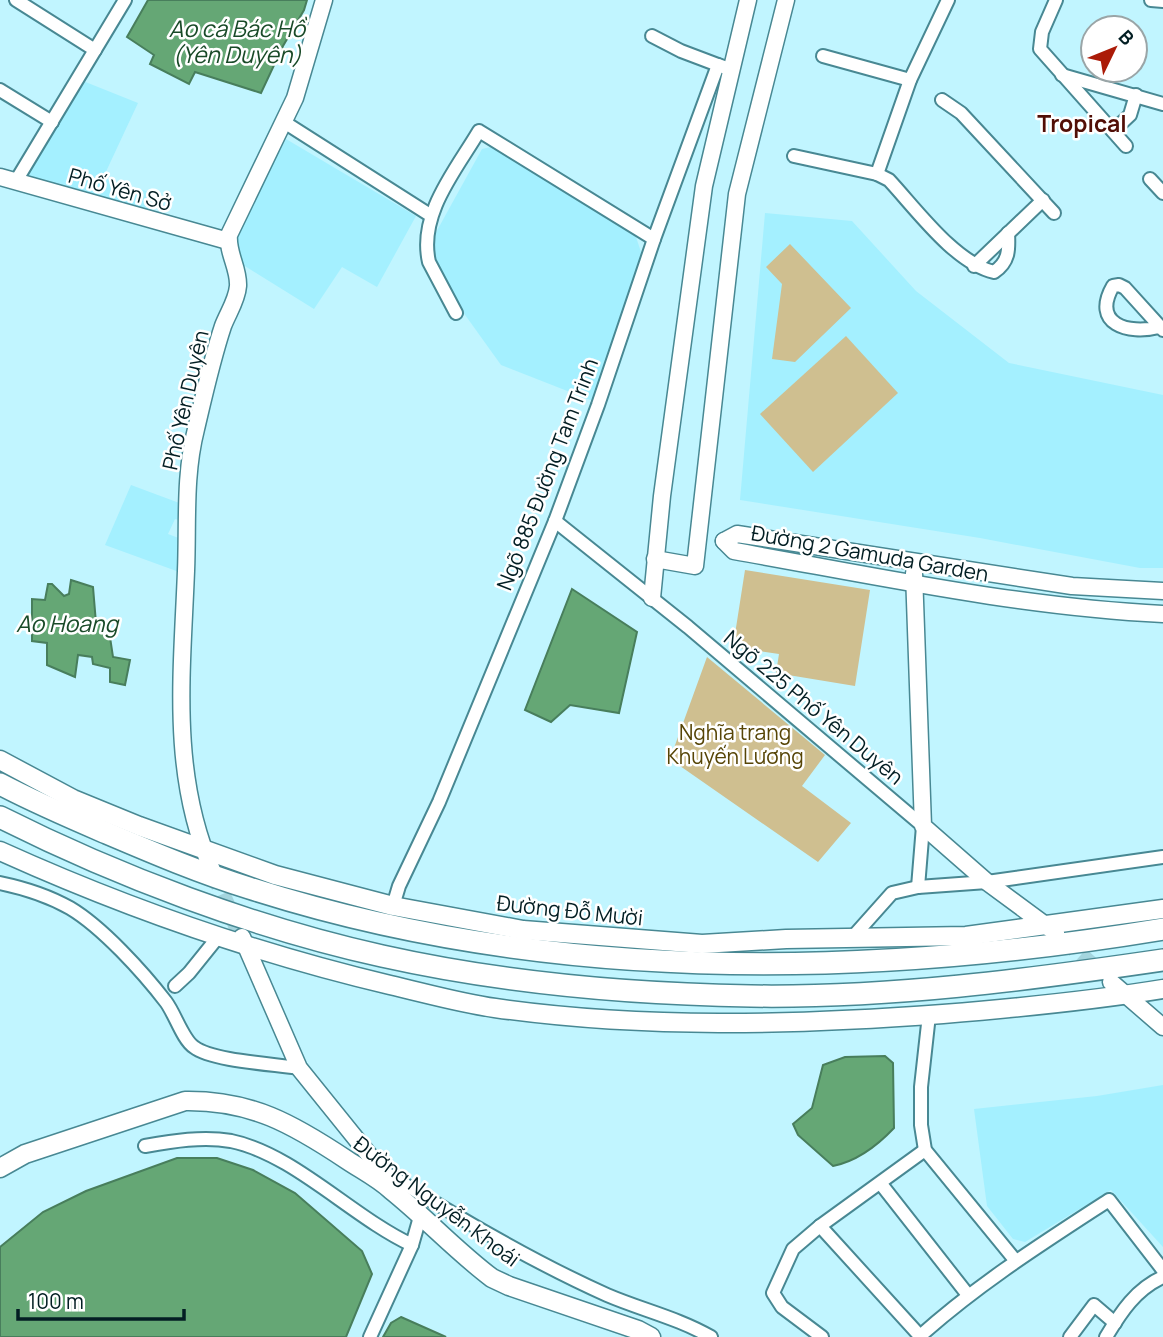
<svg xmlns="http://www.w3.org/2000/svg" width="1163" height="1337" font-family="Manrope,sans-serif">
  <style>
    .built { fill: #a4f0ff }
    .green { fill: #cfbf90 }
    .water { fill: #65a775; stroke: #487e5c; stroke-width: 2 }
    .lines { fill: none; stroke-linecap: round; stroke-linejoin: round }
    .secondary-tunnel { stroke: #a4d5de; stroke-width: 16; stroke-dasharray: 16 8; stroke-linecap: butt }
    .street-casing { stroke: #488893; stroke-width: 16 }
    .secondary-casing { stroke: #488893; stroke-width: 19 }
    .primary-casing { stroke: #488893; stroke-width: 21 }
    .highway-casing { stroke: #488893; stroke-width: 24 }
    .street { stroke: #fff; stroke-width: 12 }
    .secondary { stroke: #fff; stroke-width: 16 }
    .primary { stroke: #fff; stroke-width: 18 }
    .highway { stroke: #fff; stroke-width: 21 }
    .labels { text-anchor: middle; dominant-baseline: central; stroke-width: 5; stroke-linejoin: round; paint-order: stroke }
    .street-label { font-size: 21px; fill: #031e23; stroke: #fff }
    .park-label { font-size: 21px; fill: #574506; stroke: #fff }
    .water-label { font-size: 23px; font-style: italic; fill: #194a28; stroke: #fff }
    .neighbourhood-label { font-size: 23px; font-weight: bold; fill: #510e06; stroke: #fff }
  </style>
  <rect width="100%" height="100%" fill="#c1f5ff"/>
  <g class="built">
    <path d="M83 81 138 103 103 178 153 193 146 215 26 179Z"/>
    <path d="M286 139 416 216 377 287 342 267 314 309 240 263 236 252V230Z"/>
    <path d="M495 146 636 237 644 261 598 403 501 365 463 312 432 252 434 236 482 149Z"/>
    <path d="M765 213 852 221 916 291 1009 363 1163 395V568H1140L980 538 740 500Z"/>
    <path d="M131 485 182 504V521L175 519 168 534 184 540 182 573 105 545Z"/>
    <path d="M1163 1085V1247L1111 1190 1025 1242 1013 1239 987 1206 974 1109 1097 1096Z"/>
  </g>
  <g class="green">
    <path d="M790 244 851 308 795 362 772 359 782 284 766 267Z"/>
    <path d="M846 336 898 393 813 472 760 414Z"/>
    <path d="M745 570 870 590 855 686 776 673 779 654 733 647Z"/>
    <path d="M707 657 825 755 802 786 851 823 818 862 670 759Z"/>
  </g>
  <g class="water">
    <path d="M148 0H307L304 10 283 46 261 93 195 72 189 84 150 64 154 55 127 37Z"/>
    <path d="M71 580 93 587 96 623 108 624 113 657 130 660 125 685 110 682V668L93 664 92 657 78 655 75 677 47 665V643L32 641V599L45 600 48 584H52L64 596 69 594Z"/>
    <path d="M572 589 637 632 619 713 570 705 551 722 525 710Z"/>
    <path d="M885 1056 893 1063 894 1128C877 1146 858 1161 833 1166L798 1135 793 1124 812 1108 823 1065 845 1057Z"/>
    <path d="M177 1158H217L253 1170 295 1193 362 1251 372 1274 346 1337H0V1247L43 1212 86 1191Z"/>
    <path d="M401 1317 446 1337H383L391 1323Z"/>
  </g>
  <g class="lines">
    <g class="secondary-tunnel">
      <path d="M213 872 241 937"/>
      <path d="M1063 939 1101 973"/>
    </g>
    <g class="street-casing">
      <g id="street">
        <path d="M16 0 95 50"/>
        <path d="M1056 0 1042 32 1040 49 1126 146"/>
        <path d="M1151 0 1163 1"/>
        <path d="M652 36 681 51 718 65"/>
        <path d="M823 56 910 80"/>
        <path d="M1062 75 1163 104"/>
        <path d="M0 90 52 122"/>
        <path d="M942 100 961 113 1054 213"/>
        <path d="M284 122 430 215"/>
        <path d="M1113 131 1130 115 1136 95"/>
        <path d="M794 156 877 174 889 180C916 209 955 263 994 272 1009 262 1009 250 1008 233"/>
        <path d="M877 174 910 80 948 0"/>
        <path d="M1150 179 1163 193"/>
        <path d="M16 181 125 0"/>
        <path d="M974 266 1043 200"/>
        <path d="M456 313 429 262C418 214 456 170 479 131L654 239"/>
        <path d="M1159 327C1128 335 1091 324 1113 286L1119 285 1125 288 1163 330"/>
        <path d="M555 521 688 627 923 826 918 887"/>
        <path d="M0 883C24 888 49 896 70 908 102 927 143 972 166 1002 175 1014 183 1040 194 1047 212 1061 274 1064 299 1068"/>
        <path d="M393 906 399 886 439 802 555 521 598 405 654 239 718 65 732 70"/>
        <path d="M851 939 892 893 918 887 987 882 1163 857"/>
        <path d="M175 986 189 973 218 937"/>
        <path d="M929 1015 921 1087V1125L925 1150 1015 1260"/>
        <path d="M145 1146C173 1141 203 1136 231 1141 294 1154 352 1217 412 1245"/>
        <path d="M383 1171C456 1216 529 1260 607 1295 642 1310 678 1318 711 1337"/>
        <path d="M881 1184 968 1295"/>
        <path d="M820 1226 920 1336"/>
        <path d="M370 1337 412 1245 420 1217"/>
        <path d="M822 1337 782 1307 773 1293 793 1249 820 1226 925 1150"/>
        <path d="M919 1337C978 1284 1043 1243 1109 1200L1163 1270"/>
        <path d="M1070 1337 1094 1305 1115 1323"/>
        <path d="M1106 1337C1121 1312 1136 1289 1163 1277"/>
      </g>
    </g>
    <g class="secondary-casing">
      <g id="secondary">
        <path d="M0 177 228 241"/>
        <path d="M724 541 734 551C876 576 1019 607 1163 614"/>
        <path d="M724 541 737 534 1072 586 1163 591"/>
        <path d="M655 559 695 566 737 194 786 0"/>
        <path d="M914 573 923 826 987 882 1056 933"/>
        <path d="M652 598 662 496 704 186 748 0"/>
        <path d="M212 870C170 773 182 674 186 571 188 523 184 476 196 429 204 395 212 359 223 326 228 313 237 300 238 286 239 268 227 253 229 235L295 98 324 0"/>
        <path d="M242 937 299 1068 382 1171 391 1189"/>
        <path d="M1111 982 1163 1027"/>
      </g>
    </g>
    <g class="primary-casing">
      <g id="primary">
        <path d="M0 760 73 799 139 826 275 875 393 906 523 930 702 944 786 939 966 936 1163 909"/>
        <path d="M0 851C126 908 255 953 390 985 425 993 460 1003 495 1008 643 1029 795 1025 943 1014 1016 1008 1090 1001 1163 989"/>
        <path d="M0 1168 25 1154 185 1101C251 1100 293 1124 347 1160 362 1170 378 1178 391 1190 426 1218 456 1251 492 1278L509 1286 638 1330 651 1337"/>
      </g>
    </g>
    <g class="highway-casing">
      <g id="highway">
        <path d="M0 784C34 802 69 817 104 832 151 852 200 873 249 888 544 983 861 979 1163 929"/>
        <path d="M0 817C117 876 255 928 382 956 503 983 628 994 751 996 889 998 1027 980 1163 960"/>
      </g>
    </g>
    <use href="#street" class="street"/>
    <use href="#secondary" class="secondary"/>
    <use href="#primary" class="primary"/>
    <use href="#highway" class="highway"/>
  </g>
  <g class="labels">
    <g class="street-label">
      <text transform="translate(120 189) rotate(16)">Phố Yên Sở</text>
      <text transform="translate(185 400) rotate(-77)">Phố Yên Duyên</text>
      <text transform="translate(547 474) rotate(-69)">Ngõ 885 Đường Tam Trinh</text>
      <text transform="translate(870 553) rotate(10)">Đường 2 Gamuda Garden</text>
      <text transform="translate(814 707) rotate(40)">Ngõ 225 Phố Yên Duyên</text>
      <text transform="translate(570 910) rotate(6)">Đường Đỗ Mười</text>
      <text transform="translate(437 1201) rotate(37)">Đường Nguyễn Khoái</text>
    </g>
    <g class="park-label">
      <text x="735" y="732">Nghĩa trang<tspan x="735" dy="24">Khuyến Lương</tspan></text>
    </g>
    <g class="water-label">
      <text x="237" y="28">Ao cá Bác Hồ<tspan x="237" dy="26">(Yên Duyên)</tspan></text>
      <text x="67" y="623">Ao Hoang</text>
    </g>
    <g class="neighbourhood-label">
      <text x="1082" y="123">Tropical</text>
    </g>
  </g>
  <g transform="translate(1114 49) rotate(47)"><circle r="33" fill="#ffffff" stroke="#9aa5a7" stroke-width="2"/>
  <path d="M0-5L12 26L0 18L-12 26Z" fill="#ab1b08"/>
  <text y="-10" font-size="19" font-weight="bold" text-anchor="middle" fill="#031e23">B</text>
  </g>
  <path d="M18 1309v10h166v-10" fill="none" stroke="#031e23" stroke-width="3.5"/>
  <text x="28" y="1309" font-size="21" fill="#031e23" stroke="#ffffff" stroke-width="5" paint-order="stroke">100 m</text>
</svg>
